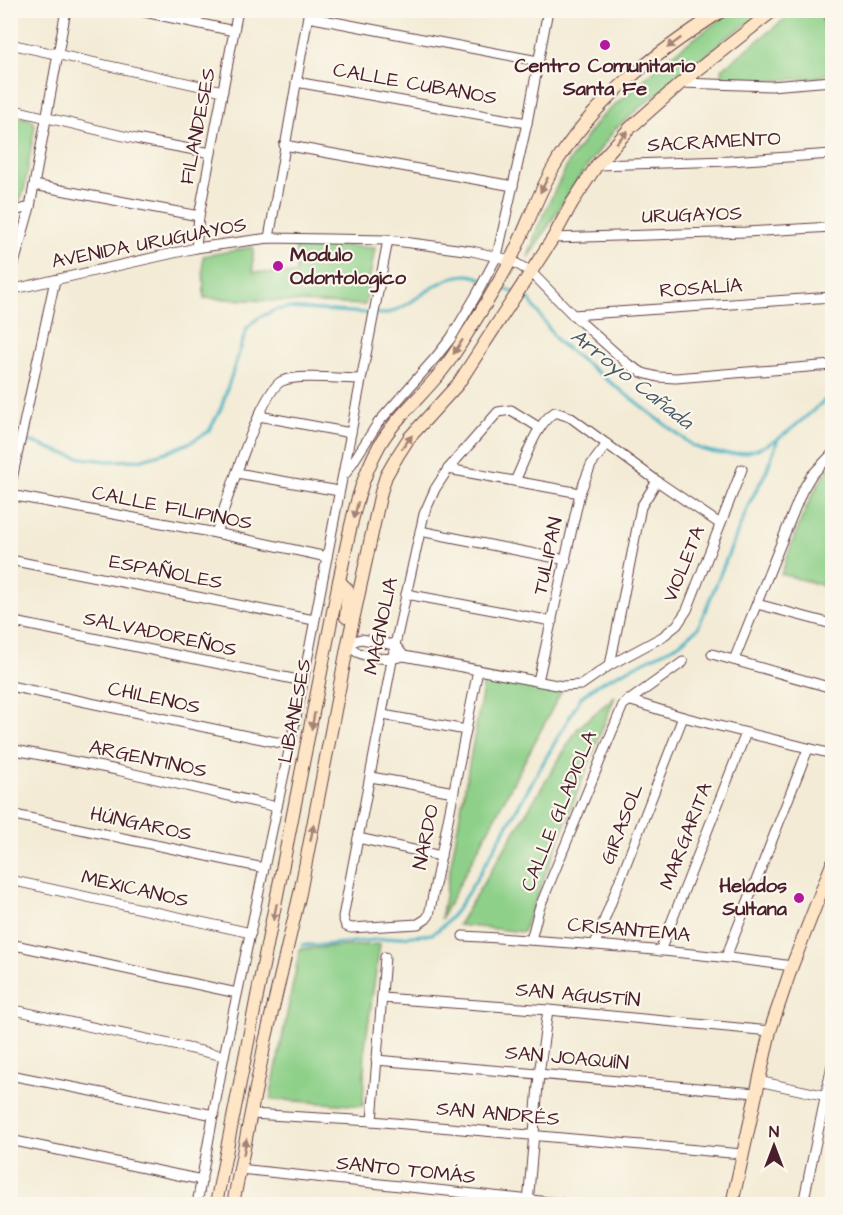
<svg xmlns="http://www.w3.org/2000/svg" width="843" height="1215" font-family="'Architects Daughter',sans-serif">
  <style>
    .green { fill: #8ed089; stroke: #6c785a; stroke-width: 1.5 }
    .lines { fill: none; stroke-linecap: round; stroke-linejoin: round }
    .stream { stroke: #44b1c2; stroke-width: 3 }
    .street-casing { stroke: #633e44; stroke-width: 11 }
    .secondary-casing { stroke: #633e44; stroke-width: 14 }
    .street { stroke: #fff; stroke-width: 9 }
    .secondary { stroke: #fde5c5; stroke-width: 12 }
    .oneway { fill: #a48278 }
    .poi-dot { fill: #b5179e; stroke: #fbf7ec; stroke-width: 2 }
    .labels { text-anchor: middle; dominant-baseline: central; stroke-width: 4.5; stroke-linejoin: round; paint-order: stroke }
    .poi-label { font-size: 20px; font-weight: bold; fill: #4a1f2b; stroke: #fbf7ec }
    .street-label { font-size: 20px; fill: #4a1f2b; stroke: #fbf7ec }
    .water-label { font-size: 21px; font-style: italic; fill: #485967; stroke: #fbf7ec }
  </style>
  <rect width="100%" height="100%" fill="#fbf7ec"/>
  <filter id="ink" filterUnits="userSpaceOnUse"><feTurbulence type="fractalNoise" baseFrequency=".0167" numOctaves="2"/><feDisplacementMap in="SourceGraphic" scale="12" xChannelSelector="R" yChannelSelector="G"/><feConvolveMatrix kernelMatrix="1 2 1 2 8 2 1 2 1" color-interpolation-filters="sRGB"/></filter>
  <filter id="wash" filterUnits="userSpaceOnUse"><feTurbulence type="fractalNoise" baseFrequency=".008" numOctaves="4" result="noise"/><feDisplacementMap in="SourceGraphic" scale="24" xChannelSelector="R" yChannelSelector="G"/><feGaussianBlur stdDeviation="1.35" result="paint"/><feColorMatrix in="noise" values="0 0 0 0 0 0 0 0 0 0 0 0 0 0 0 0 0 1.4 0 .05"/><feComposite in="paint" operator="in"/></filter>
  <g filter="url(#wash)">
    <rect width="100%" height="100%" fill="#f3ebd5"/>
    <g class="green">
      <path d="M732 11H755L756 15 753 20 727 37 691 69 649 100 615 129 578 179 528 258 536 231 556 188 570 160 599 119 673 54Z"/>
      <path d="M795 11H820L832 60 831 72 817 78 732 82 724 80 722 69Z"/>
      <path d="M11 114 32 120 35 125 24 191 18 204 11 206Z"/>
      <path d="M294 243 375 248 365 305 204 298 203 256 253 247V272L296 274V251Z"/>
      <path d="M832 464V588L781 574C795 536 807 496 832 464Z"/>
      <path d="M485 677 561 692 441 919Z"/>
      <path d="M615 696 523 932 458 925 578 728Z"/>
      <path d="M380 944 365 1046 363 1106 270 1099 300 949Z"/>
    </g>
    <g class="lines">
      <g class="stream">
        <path d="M500 287 514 292"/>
        <path d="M520 295 529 299 558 342 693 446C754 472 789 431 832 394"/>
        <path d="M10 440 33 442 62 453 82 458 108 461 139 460 170 451 191 442 209 431 221 408 247 328 258 318 275 310 287 308 384 314C415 307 437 275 468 275 476 275 487 281 494 284"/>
        <path d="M302 945H324L432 934 443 926 456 911 476 880 581 697 598 684 679 644 698 628 750 502 767 470 778 439"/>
      </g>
    </g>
  </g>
  <g filter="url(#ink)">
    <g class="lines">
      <g class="street-casing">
        <g id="street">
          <path d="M135 10 234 31"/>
          <path d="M829 10 832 25"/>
          <path d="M308 17 538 61"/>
          <path d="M10 44 223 91"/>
          <path d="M296 82 527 123"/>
          <path d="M681 83 771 86 832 81"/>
          <path d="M10 109 136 139 211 153"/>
          <path d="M284 145 513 186"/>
          <path d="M597 165 729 161 832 154"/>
          <path d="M34 185 199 216"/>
          <path d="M10 212 30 207"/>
          <path d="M269 238 309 10"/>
          <path d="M553 238 746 232 832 227"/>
          <path d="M196 248 199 216 238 10"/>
          <path d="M10 278 30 207 66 10"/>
          <path d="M10 290 196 248 269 238 388 240 472 251 510 260 531 272 573 315 628 364 643 373 658 377 676 378 832 365"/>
          <path d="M573 315 832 297"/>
          <path d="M259 416 351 433"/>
          <path d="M448 469 580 493"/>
          <path d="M237 473 339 491"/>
          <path d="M346 473 378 423 436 357 451 338 477 294 497 256 527 123 548 10"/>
          <path d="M515 481C525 461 536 423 555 412L570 417 657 481 720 524"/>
          <path d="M10 488 55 280"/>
          <path d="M10 495 216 533 327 557"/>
          <path d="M420 531 566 560"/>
          <path d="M216 533C225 507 261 390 282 381 298 374 341 379 360 379"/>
          <path d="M10 560 314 620"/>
          <path d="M406 594 552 621"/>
          <path d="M757 604 832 624"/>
          <path d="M10 621 303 681"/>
          <path d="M712 654 832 688"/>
          <path d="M404 656 395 645 361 639 348 643C351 647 355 652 359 653 372 659 391 660 404 656L562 686 581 685 610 665 662 637 677 625 687 610 742 469"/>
          <path d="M734 660 802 491 811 476 832 454"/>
          <path d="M610 665 641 507 657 481"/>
          <path d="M478 670 429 915 426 919 418 924 351 928 346 926 343 917 395 645 424 514 435 489 448 469 498 412 511 410 540 428"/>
          <path d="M538 681 580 493 591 465 607 444"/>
          <path d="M10 686 290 745"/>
          <path d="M628 700 683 717 832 754"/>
          <path d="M383 715 466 730"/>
          <path d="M10 749 117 770 277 807"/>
          <path d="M371 777 454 792"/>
          <path d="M10 814 264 868"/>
          <path d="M358 838 441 856"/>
          <path d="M10 880 251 933"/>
          <path d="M463 936C573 942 683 951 792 966"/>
          <path d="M531 940 539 909 623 705 683 662"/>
          <path d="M10 944 237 993"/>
          <path d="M595 944 683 717"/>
          <path d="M660 951 746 733"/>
          <path d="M726 957 808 749"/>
          <path d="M382 998 548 1010 770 1031"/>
          <path d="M10 1009 224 1056"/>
          <path d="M376 1060 756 1093"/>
          <path d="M10 1075 214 1115"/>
          <path d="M758 1081 827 1096 832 1102"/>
          <path d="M251 1114 372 1121 742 1154"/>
          <path d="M372 1121 385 957"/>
          <path d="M10 1140 202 1180"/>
          <path d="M240 1169 568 1204"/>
          <path d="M10 1204H12"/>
          <path d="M197 1204 224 1056 297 713 388 240"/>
          <path d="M528 1204 539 1074 548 1010"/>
          <path d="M803 1204 832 1065"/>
        </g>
      </g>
      <g class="secondary-casing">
        <g id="secondary">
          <path d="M339 581 348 590 346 617"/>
          <path d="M216 1204 339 581C349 536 356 487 379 446 395 418 420 398 440 373 451 360 460 345 468 332 482 310 496 288 508 265 524 234 535 201 552 170 592 100 656 53 723 10"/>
          <path d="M233 1204 265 1042 300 893 348 643 381 492 386 476 398 455 409 438 458 384 553 238 572 203 597 165 630 128 681 83 774 10"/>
          <path d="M732 1204 770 1031 792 966 832 864"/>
        </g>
      </g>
      <use href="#street" class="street"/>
      <use href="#secondary" class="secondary"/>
    </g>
    <defs><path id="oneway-solid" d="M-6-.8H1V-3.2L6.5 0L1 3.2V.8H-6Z" transform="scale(1.5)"/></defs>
    <g class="oneway">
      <use href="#oneway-solid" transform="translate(674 43) rotate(144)"/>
      <use href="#oneway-solid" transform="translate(622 137) rotate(-48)"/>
      <use href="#oneway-solid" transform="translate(544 185) rotate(117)"/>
      <use href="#oneway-solid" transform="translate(458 347) rotate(123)"/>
      <use href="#oneway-solid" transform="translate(407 442) rotate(-53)"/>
      <use href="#oneway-solid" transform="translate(356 510) rotate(104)"/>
      <use href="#oneway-solid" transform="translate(313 721) rotate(101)"/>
      <use href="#oneway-solid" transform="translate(312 833) rotate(-79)"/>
      <use href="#oneway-solid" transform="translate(275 912) rotate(102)"/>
      <use href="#oneway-solid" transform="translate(245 1147) rotate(-79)"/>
    </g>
  </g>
  <g class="poi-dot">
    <circle cx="605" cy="45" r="6"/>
    <circle cx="278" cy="266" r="6"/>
    <circle cx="799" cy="898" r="6"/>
  </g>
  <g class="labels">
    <g class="poi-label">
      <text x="605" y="66">Centro Comunitario<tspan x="605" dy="23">Santa Fe</tspan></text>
      <text x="290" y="255" text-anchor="start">Modulo<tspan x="290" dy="23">Odontologico</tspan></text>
      <text x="787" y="886" text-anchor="end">Helados<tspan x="787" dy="23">Sultana</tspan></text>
    </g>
    <g class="street-label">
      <text transform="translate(415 84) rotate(10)">CALLE CUBANOS</text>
      <text transform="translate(198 126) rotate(-79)">FILANDESES</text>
      <text transform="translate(714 142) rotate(-3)">SACRAMENTO</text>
      <text transform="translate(692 215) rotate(-2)">URUGAYOS</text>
      <text transform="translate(149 243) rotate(-11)">AVENIDA URUGUAYOS</text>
      <text transform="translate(701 288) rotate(-4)">ROSALÍA</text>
      <text transform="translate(172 508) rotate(11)">CALLE FILIPINOS</text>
      <text transform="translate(548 556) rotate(-78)">TULIPAN</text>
      <text transform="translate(684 564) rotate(-68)">VIOLETA</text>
      <text transform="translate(166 572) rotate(11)">ESPAÑOLES</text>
      <text transform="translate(381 626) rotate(-78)">MAGNOLIA</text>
      <text transform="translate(160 634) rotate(12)">SALVADOREÑOS</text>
      <text transform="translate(154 698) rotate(12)">CHILENOS</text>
      <text transform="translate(295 711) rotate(-79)">LIBANESES</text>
      <text transform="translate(148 759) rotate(12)">ARGENTINOS</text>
      <text transform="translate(559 811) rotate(-68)">CALLE GLADIOLA</text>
      <text transform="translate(141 824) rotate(12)">HÚNGAROS</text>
      <text transform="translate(622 824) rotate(-69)">GIRASOL</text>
      <text transform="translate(686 836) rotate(-69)">MARGARITA</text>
      <text transform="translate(426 837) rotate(-79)">NARDO</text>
      <text transform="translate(135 889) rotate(13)">MEXICANOS</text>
      <text transform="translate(629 930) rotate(5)">CRISANTEMA</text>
      <text transform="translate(578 995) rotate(5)">SAN AGUSTÍN</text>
      <text transform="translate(567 1058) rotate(5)">SAN JOAQUÍN</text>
      <text transform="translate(498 1114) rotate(5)">SAN ANDRÉS</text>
      <text transform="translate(406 1170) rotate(6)">SANTO TOMÁS</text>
    </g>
    <g class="water-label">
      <text transform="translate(632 379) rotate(38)">Arroyo Cañada</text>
    </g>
  </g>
  <rect width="843" height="1215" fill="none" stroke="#fbf7ec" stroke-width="36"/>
  <g transform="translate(774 1146)" stroke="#fbf7ec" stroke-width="4.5" paint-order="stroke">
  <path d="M0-4.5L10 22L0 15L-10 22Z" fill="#4a1f2b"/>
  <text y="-9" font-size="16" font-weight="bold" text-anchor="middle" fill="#4a1f2b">N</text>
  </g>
</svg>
